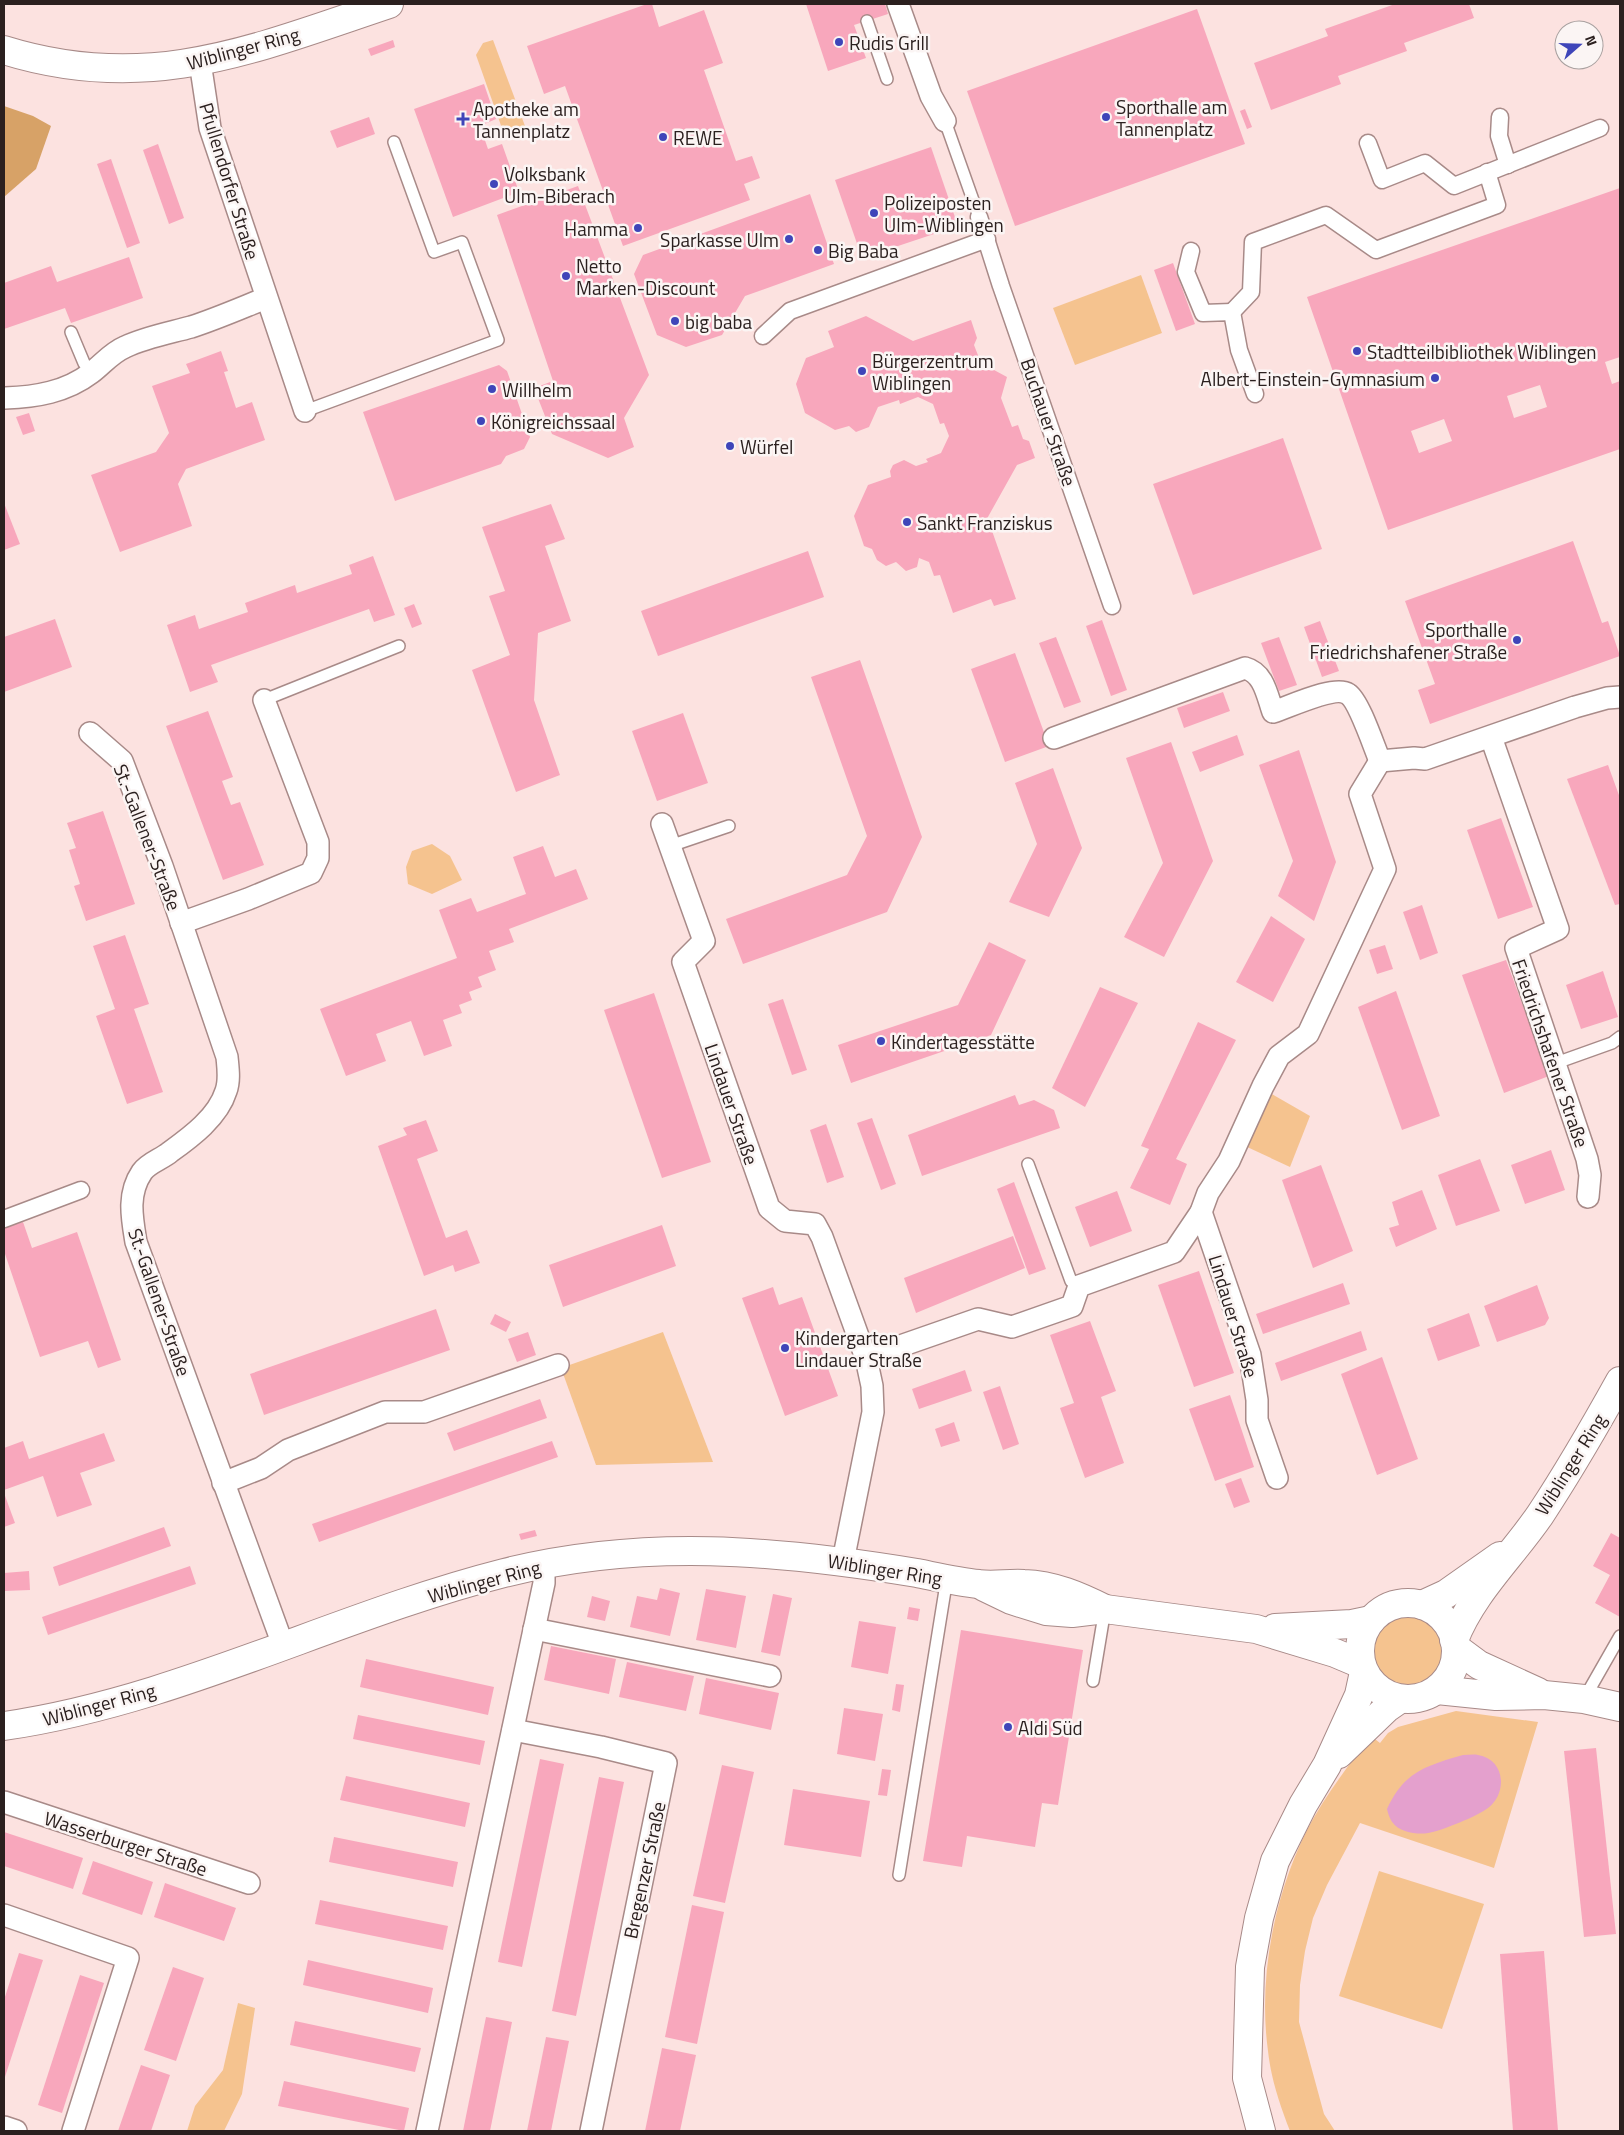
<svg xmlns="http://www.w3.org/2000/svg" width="1624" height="2135" font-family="'Titillium Web',sans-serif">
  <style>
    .green { fill: #f5c38f }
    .forest { fill: #d7a267 }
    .water { fill: #e4a0cd }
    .building { fill: #f8a7bc; fill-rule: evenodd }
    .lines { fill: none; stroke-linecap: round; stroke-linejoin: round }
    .service-casing { stroke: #a88a88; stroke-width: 14 }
    .pedestrian-casing { stroke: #a88a88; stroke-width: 19 }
    .minor-casing { stroke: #a88a88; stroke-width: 24 }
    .tertiary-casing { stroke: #a88a88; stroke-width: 30 }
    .secondary-casing { stroke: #a88a88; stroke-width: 30 }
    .service { stroke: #fff; stroke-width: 11 }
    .pedestrian { stroke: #fff; stroke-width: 16 }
    .minor { stroke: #fff; stroke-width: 21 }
    .tertiary { stroke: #fff; stroke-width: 28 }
    .secondary { stroke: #fff; stroke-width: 28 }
    .poi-dot { fill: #3f45b9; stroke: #fbf5f4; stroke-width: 2 }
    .labels { text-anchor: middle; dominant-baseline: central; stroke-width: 5; stroke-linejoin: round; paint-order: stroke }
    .poi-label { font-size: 19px; fill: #2b201f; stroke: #fbf5f4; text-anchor: start }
    .street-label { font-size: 19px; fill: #2b201f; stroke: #fbf5f4 }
  </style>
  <rect width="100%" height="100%" fill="#fce2e0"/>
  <g class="green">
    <path d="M493 40 525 126 504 134 476 55 483 43Z"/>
    <path d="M1141 275 1162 333 1075 365 1053 308Z"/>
    <path d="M432 844 450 856 462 880 432 894 408 884 406 867 412 851Z"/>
    <path d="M1270 1093 1310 1116 1290 1167 1245 1146Z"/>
    <path d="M663 1332 713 1462 596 1465 561 1368Z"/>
    <circle cx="1407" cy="1650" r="36"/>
    <path d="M1456 1711 1538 1722 1494 1868 1360 1823 1327 1885 1313 1918 1305 1951 1300 1985 1299 2022 1324 2114 1335 2131H1290C1280 2105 1271 2079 1268 2051 1258 1978 1274 1896 1307 1830 1325 1796 1348 1766 1371 1736L1380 1743 1388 1733 1398 1727Z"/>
    <path d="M1379 1871 1484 1904 1442 2029 1339 1996Z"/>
    <path d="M238 2003 255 2008 242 2094 224 2131H187L195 2106 223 2070Z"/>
  </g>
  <path class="forest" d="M4 106 33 116 51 126 36 169 4 197Z"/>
  <path class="water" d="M1463 1755C1468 1755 1474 1754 1478 1755 1505 1759 1508 1793 1488 1808 1478 1816 1441 1831 1428 1833 1418 1835 1399 1832 1393 1823 1390 1820 1388 1813 1387 1809 1404 1772 1425 1766 1463 1755Z"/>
  <g class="building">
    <path d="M647 4H652L659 27 704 10 723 63 704 70 736 161 752 156 760 178 744 184 750 200 623 246 565 86 544 94 527 46Z"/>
    <path d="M806 4H885L888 14 854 25 866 58 828 71Z"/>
    <path d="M1395 4H1469L1474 18 1404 43 1407 51 1338 76 1341 84 1271 110 1254 63 1328 36 1325 29Z"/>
    <path d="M1197 9 1245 144 1015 226 967 91Z"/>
    <path d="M393 40 395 47 371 56 368 49Z"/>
    <path d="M484 84 496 119 480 126 488 149 502 144 519 192 453 217 414 109Z"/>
    <path d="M1245 109 1252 127 1247 129 1240 111Z"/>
    <path d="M369 117 375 134 337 148 330 131Z"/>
    <path d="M158 144 184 218 169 224 143 150Z"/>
    <path d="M931 147 958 226 862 258 835 180Z"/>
    <path d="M111 159 140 243 127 248 97 164Z"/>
    <path d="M578 186 649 375 624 418 634 447 608 458 552 434 534 388 553 381 497 215Z"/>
    <path d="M1620 188V357L1605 362 1612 384 1620 381V449L1388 530 1307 297ZM1540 385 1547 407 1514 418 1507 396ZM1444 419 1452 441 1419 453 1411 431Z"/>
    <path d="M810 194 834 264 745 296 722 335 686 347 657 335 634 274 643 255Z"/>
    <path d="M129 257 143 298 71 323 65 308 4 329V283L51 266 57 282Z"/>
    <path d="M1173 263 1195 324 1176 331 1154 270Z"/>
    <path d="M866 316 913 341 971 320 977 338 974 345 981 363 1007 377 1001 398 1012 427 1018 425 1023 439 1029 441 1035 458 1017 465 984 524 991 528 1016 599 994 606 991 599 953 613 940 575 934 576 929 562 919 558 917 567 906 571 896 562 886 566 877 560 872 549 864 546 854 516 868 485 891 477 890 471 893 465 904 460 916 466 928 462 926 459 941 453 949 436 944 423 940 424 933 404 918 397 900 404 899 400 878 407 869 427 856 432 849 426 835 430 805 413 796 384 806 358 834 347 828 331Z"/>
    <path d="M221 351 228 371 224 372 236 408 252 402 265 440 186 469 178 484 192 526 120 552 91 475 156 452 169 433 152 386 190 373 186 364Z"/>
    <path d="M499 365 507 371 530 437 524 449 506 456 501 464 395 501 363 412Z"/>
    <path d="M29 413 35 431 23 435 16 417Z"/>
    <path d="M1283 438 1322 549 1193 595 1153 484Z"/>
    <path d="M4 503 20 544 4 550Z"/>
    <path d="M551 504 565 539 545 546 571 621 538 633 534 700 560 775 516 792 472 670 510 655 489 596 505 591 482 527Z"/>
    <path d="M1573 541 1602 623 1608 621 1620 656 1430 724 1418 690 1435 684 1405 601Z"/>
    <path d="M808 551 824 597 658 656 641 611Z"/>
    <path d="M373 556 395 615 374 622 369 609 211 665 218 682 190 692 167 625 195 615 199 629 248 612 245 603 295 585 297 593 352 574 349 565Z"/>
    <path d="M414 604 422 624 412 628 404 608Z"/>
    <path d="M55 619 72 667 4 692V637Z"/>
    <path d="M1102 620 1127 690 1111 696 1086 626Z"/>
    <path d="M1320 621 1339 671 1322 677 1304 627Z"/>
    <path d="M1056 637 1081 702 1064 708 1039 643Z"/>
    <path d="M1279 637 1297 685 1279 691 1261 643Z"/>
    <path d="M1015 653 1049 746 1005 762 971 669Z"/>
    <path d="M860 660 922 837 887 912 743 964 726 919 847 875 867 836 811 677Z"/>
    <path d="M1223 692 1230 711 1184 728 1177 708Z"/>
    <path d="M208 711 233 777 222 781 231 805 240 802 264 865 223 880 166 726Z"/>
    <path d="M683 713 708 783 657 801 632 731Z"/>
    <path d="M1237 735 1244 755 1200 772 1192 752Z"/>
    <path d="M1171 742 1213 861 1164 957 1124 937 1163 863 1126 758Z"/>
    <path d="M1299 750 1336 862 1314 921 1278 896 1293 861 1259 765Z"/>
    <path d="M1608 765 1620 798V904L1615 905 1567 779Z"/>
    <path d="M1053 768 1082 848 1049 917 1009 902 1037 844 1015 783Z"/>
    <path d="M103 811 135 904 86 921 74 886 80 884 69 850 76 848 67 823Z"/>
    <path d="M1501 818 1533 907 1498 919 1467 830Z"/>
    <path d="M543 846 555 877 576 869 588 899 509 929 514 942 489 951 496 970 478 977 482 987 469 992 472 1000 459 1005 462 1013 443 1020 452 1046 424 1056 411 1021 376 1034 386 1061 346 1076 320 1009 457 958 439 910 471 898 477 912 526 894 513 857Z"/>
    <path d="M1422 905 1438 953 1420 960 1403 912Z"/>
    <path d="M1271 916 1305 939 1273 1002 1236 982Z"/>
    <path d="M125 935 149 1004 134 1009 163 1092 127 1104 96 1016 115 1009 93 946Z"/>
    <path d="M989 942 1026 960 991 1035 851 1083 838 1045 958 1005Z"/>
    <path d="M1385 945 1393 969 1377 974 1369 950Z"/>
    <path d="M1506 960 1549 1076 1504 1093 1462 975Z"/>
    <path d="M1603 971 1618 1017 1581 1029 1566 985Z"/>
    <path d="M1100 987 1138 1003 1085 1107 1052 1088Z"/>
    <path d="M1396 991 1440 1116 1402 1130 1358 1007Z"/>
    <path d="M654 993 711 1162 662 1178 604 1010Z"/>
    <path d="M783 999 807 1070 792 1075 768 1004Z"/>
    <path d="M1198 1022 1236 1040 1176 1159 1187 1164 1170 1205 1130 1188 1149 1149 1141 1146Z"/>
    <path d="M1015 1095 1019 1105 1034 1100 1054 1110 1060 1128 922 1176 908 1135Z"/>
    <path d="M872 1118 896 1184 881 1190 857 1123Z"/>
    <path d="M426 1120 438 1151 417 1159 446 1238 467 1230 480 1263 455 1272 453 1265 424 1276 378 1146 407 1135 403 1128Z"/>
    <path d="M826 1124 844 1177 827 1183 810 1130Z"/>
    <path d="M1551 1150 1565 1190 1525 1204 1511 1165Z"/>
    <path d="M1480 1159 1500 1211 1456 1226 1438 1175Z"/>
    <path d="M1321 1165 1353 1251 1313 1268 1282 1180Z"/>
    <path d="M1014 1182 1046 1269 1029 1275 997 1189Z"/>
    <path d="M1422 1190 1437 1229 1396 1247 1389 1228 1399 1225 1392 1202Z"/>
    <path d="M1117 1191 1132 1231 1090 1247 1075 1207Z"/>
    <path d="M23 1222 32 1248 77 1232 121 1360 98 1368 88 1341 40 1357 4 1251V1228Z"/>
    <path d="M662 1225 676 1266 563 1307 549 1265Z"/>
    <path d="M1013 1236 1025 1268 916 1313 904 1278Z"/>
    <path d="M1199 1271 1234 1373 1194 1387 1158 1285Z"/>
    <path d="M1343 1283 1350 1304 1263 1334 1256 1314Z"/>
    <path d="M1537 1285 1549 1318 1545 1325 1497 1342 1484 1306Z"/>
    <path d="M773 1287 779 1305 802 1297 838 1396 785 1416 742 1298Z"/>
    <path d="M436 1309 450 1350 264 1415 250 1374Z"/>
    <path d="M1469 1313 1480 1346 1438 1361 1427 1329Z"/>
    <path d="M495 1314 511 1322 506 1332 490 1324Z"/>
    <path d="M1090 1321 1116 1391 1101 1397 1124 1463 1085 1478 1060 1408 1074 1403 1050 1335Z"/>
    <path d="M1361 1331 1367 1350 1281 1381 1275 1363Z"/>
    <path d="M528 1332 536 1355 517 1362 508 1339Z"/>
    <path d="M1382 1357 1418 1459 1377 1475 1341 1374Z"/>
    <path d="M965 1370 972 1391 919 1409 912 1389Z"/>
    <path d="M1000 1386 1019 1444 1003 1450 983 1392Z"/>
    <path d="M1230 1395 1254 1467 1215 1481 1189 1409Z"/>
    <path d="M540 1399 547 1418 454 1451 447 1433Z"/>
    <path d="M954 1422 960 1441 941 1447 935 1429Z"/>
    <path d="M104 1433 115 1461 80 1473 92 1505 57 1517 43 1476 4 1490V1448L23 1441 29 1459Z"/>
    <path d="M552 1441 558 1457 319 1542 312 1524Z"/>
    <path d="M1241 1478 1250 1502 1234 1508 1225 1484Z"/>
    <path d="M4 1493 15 1523 4 1527Z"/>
    <path d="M164 1527 171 1546 59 1586 53 1567Z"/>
    <path d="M535 1530 537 1536 521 1540 519 1534Z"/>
    <path d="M1611 1533 1620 1538V1617L1595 1603 1610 1575 1593 1566Z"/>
    <path d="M190 1566 196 1584 48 1635 42 1617Z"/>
    <path d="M29 1571 30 1590 4 1591V1573Z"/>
    <path d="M660 1588 680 1593 670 1636 630 1627 637 1596 657 1600Z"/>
    <path d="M706 1589 746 1596 736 1648 696 1640Z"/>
    <path d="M773 1594 792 1598 780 1656 761 1652Z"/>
    <path d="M592 1596 610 1601 605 1621 587 1617Z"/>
    <path d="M909 1607 920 1609 918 1621 907 1619Z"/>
    <path d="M859 1621 896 1627 888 1674 851 1667Z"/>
    <path d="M961 1630 1083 1650 1058 1805 1042 1803 1035 1847 967 1836 962 1867 923 1861Z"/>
    <path d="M551 1646 616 1659 609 1694 544 1680Z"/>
    <path d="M366 1659 494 1687 488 1715 360 1687Z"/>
    <path d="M627 1662 694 1676 686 1711 619 1697Z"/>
    <path d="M706 1678 779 1693 771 1730 699 1714Z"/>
    <path d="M896 1684 904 1685 900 1712 892 1710Z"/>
    <path d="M844 1708 883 1714 875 1761 837 1754Z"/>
    <path d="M358 1715 485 1741 480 1765 353 1739Z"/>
    <path d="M1596 1748 1616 1934 1584 1937 1564 1751Z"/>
    <path d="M540 1759 564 1764 522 1967 498 1962Z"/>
    <path d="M722 1765 754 1772 725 1903 693 1896Z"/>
    <path d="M882 1769 891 1770 887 1796 878 1795Z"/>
    <path d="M346 1776 470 1803 465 1827 340 1800Z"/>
    <path d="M599 1777 624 1782 576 2016 552 2011Z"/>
    <path d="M793 1789 870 1801 861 1857 784 1845Z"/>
    <path d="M4 1832 83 1858 73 1889 4 1866Z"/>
    <path d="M334 1837 458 1862 453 1887 329 1862Z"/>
    <path d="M93 1861 153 1882 142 1915 82 1894Z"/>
    <path d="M165 1883 236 1908 224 1941 154 1917Z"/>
    <path d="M320 1900 448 1926 443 1950 315 1924Z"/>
    <path d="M692 1905 724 1912 697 2044 665 2037Z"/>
    <path d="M1544 1951 1558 2131H1513L1500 1954Z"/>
    <path d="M19 1953 43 1960 4 2080V2000Z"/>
    <path d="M308 1960 433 1988 428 2013 303 1985Z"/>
    <path d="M173 1967 204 1978 176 2061 144 2050Z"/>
    <path d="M80 1975 104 1983 62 2113 38 2105Z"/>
    <path d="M486 2017 512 2022 490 2131H463Z"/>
    <path d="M295 2021 421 2048 415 2072 290 2045Z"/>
    <path d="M546 2037 569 2041 551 2131H527Z"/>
    <path d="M662 2048 696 2055 680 2131H645Z"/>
    <path d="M141 2065 170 2075 151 2131H118Z"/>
    <path d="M284 2081 409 2108 404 2131 278 2106Z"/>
  </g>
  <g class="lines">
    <g class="service-casing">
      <g id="service">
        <path d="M867 21 887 79"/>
        <path d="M945 121 979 217"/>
        <path d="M71 332 84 363 91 373"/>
        <path d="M305 411 498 340 462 242 434 252 394 142"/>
        <path d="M264 700 399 646"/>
        <path d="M670 846 729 826"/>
        <path d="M1556 1063 1612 1043 1620 1037"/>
        <path d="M1028 1164 1071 1281 1079 1286"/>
        <path d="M1093 1681 1105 1609"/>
        <path d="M1584 1699 1620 1636"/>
        <path d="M899 1875 947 1578"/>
      </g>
    </g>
    <g class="pedestrian-casing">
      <g id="pedestrian">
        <path d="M1500 117 1499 136 1508 165"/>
        <path d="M1368 143 1382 180 1425 163 1454 186 1600 128"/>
        <path d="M979 217 1001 286 1112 606"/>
        <path d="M1191 251 1186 272 1203 313 1232 312 1239 350 1255 394"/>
        <path d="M1232 312 1251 292 1253 242 1326 215 1376 250 1497 205 1487 172"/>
        <path d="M763 336 790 311 987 239"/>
        <path d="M4 1219 81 1190"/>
      </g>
    </g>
    <g class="minor-casing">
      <g id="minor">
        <path d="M898 4 931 96 945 121"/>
        <path d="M200 62 210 128 305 411"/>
        <path d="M5 398C36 397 66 392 91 373 103 364 111 353 125 347 146 337 169 333 191 327 216 319 241 308 266 298"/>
        <path d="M90 733 122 761 162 866 227 1057C228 1068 230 1080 226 1091 218 1117 191 1137 170 1152 162 1159 148 1163 142 1172 127 1194 132 1218 136 1242L283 1645"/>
        <path d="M1491 737 1558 929 1516 948 1587 1159 1590 1175 1588 1197"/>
        <path d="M1054 738 1245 668C1264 673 1267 695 1273 712 1289 707 1335 685 1348 694 1359 701 1374 747 1380 761"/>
        <path d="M1380 761 1414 758 1425 759 1575 707 1607 698 1620 697"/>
        <path d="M662 824 704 941 683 962 769 1208 785 1221 815 1224 822 1237 866 1358 872 1386 873 1412 843 1561"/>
        <path d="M181 923 248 899 311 873 318 858V842L264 700"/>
        <path d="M1201 1212 1250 1355 1257 1400V1420L1277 1478"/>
        <path d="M866 1358 978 1319 1012 1327 1072 1306 1079 1286 1174 1252 1201 1212 1208 1193 1229 1161 1263 1086 1279 1056 1308 1034 1385 869 1360 794 1380 761"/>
        <path d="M223 1483 261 1468 288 1450 385 1412H424L558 1365"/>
        <path d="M534 1629 770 1676"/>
        <path d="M513 1730 601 1747 666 1763 591 2131"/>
        <path d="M4 1802 249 1883"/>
        <path d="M4 1915 128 1958 73 2131"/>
        <path d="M4 2127 16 2131"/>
        <path d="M427 2131 544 1583V1564"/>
      </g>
    </g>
    <g class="tertiary-casing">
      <g id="tertiary">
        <path d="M4 50C149 95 254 49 389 4"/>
        <path d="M984 1587 1011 1600 1046 1611 1072 1613 1105 1609 1256 1629 1335 1653 1361 1664"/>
        <path d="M1275 1628 1352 1624 1371 1620"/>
        <path d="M1456 1648 1479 1665 1538 1692"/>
        <path d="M1437 1690 1496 1696 1544 1695 1584 1699 1620 1707"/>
        <path d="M4 1726C177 1701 335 1616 504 1573 644 1538 777 1550 917 1573 937 1577 958 1582 979 1584 993 1586 1009 1583 1024 1584 1054 1585 1079 1596 1105 1609"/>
      </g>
    </g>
    <g class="secondary-casing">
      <g id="secondary">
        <circle cx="1408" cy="1651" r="48"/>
        <path d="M1422 1605 1446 1594 1500 1556"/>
        <path d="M1454 1640C1472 1593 1512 1556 1540 1515 1569 1471 1595 1426 1620 1381"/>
        <path d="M1339 1754 1387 1708 1400 1699"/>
        <path d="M1261 2131 1247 2078 1250 1967 1259 1918 1275 1861 1303 1805 1327 1765 1359 1695 1364 1672"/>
      </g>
    </g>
    <use href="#service" class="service"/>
    <use href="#pedestrian" class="pedestrian"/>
    <use href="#minor" class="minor"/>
    <use href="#tertiary" class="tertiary"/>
    <use href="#secondary" class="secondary"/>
  </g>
  <g class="poi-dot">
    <circle cx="839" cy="42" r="5"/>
    <circle cx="1106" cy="117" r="5"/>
    <path d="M460.5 111.5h5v5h5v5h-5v5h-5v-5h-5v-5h5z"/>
    <circle cx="663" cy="137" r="5"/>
    <circle cx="494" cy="184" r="5"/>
    <circle cx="874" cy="213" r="5"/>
    <circle cx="638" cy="228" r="5"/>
    <circle cx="789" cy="239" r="5"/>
    <circle cx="818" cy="250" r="5"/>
    <circle cx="566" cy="276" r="5"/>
    <circle cx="675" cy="321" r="5"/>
    <circle cx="1357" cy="351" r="5"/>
    <circle cx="862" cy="371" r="5"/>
    <circle cx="1435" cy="378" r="5"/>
    <circle cx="492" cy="389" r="5"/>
    <circle cx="481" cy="421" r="5"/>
    <circle cx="730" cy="446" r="5"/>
    <circle cx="907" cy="522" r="5"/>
    <circle cx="1517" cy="640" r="5"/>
    <circle cx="881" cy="1041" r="5"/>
    <circle cx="785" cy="1348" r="5"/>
    <circle cx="1008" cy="1727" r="5"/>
  </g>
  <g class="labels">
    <g class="poi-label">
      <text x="849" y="42">Rudis Grill</text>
      <text x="1116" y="106">Sporthalle am<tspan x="1116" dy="22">Tannenplatz</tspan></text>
      <text x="473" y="108">Apotheke am<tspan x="473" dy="22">Tannenplatz</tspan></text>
      <text x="673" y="137">REWE</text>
      <text x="504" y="173">Volksbank<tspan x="504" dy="22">Ulm-Biberach</tspan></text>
      <text x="884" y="202">Polizeiposten<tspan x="884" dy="22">Ulm-Wiblingen</tspan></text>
      <text x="628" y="228" text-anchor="end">Hamma</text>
      <text x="779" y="239" text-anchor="end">Sparkasse Ulm</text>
      <text x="828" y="250">Big Baba</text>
      <text x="576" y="265">Netto<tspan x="576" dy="22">Marken-Discount</tspan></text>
      <text x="685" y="321">big baba</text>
      <text x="1367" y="351">Stadtteilbibliothek Wiblingen</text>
      <text x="872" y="360">Bürgerzentrum<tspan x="872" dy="22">Wiblingen</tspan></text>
      <text x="1425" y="378" text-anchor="end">Albert-Einstein-Gymnasium</text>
      <text x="502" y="389">Willhelm</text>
      <text x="491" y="421">Königreichssaal</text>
      <text x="740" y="446">Würfel</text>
      <text x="917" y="522">Sankt Franziskus</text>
      <text x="1507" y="629" text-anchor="end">Sporthalle<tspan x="1507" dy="22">Friedrichshafener Straße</tspan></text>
      <text x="891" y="1041">Kindertagesstätte</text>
      <text x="795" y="1337">Kindergarten<tspan x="795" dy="22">Lindauer Straße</tspan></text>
      <text x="1018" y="1727">Aldi Süd</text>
    </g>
    <g class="street-label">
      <text transform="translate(243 48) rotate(-15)">Wiblinger Ring</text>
      <text transform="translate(230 181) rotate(73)">Pfullendorfer Straße</text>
      <text transform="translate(1049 422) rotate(71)">Buchauer Straße</text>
      <text transform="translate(148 837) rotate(69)">St.-Gallener-Straße</text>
      <text transform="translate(1551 1053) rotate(71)">Friedrichshafener Straße</text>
      <text transform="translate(732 1104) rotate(71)">Lindauer Straße</text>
      <text transform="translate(160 1302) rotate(71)">St.-Gallener-Straße</text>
      <text transform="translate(1234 1316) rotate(73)">Lindauer Straße</text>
      <text transform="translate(1570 1464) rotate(-58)">Wiblinger Ring</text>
      <text transform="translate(885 1569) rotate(9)">Wiblinger Ring</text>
      <text transform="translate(484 1581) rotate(-15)">Wiblinger Ring</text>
      <text transform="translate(99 1704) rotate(-15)">Wiblinger Ring</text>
      <text transform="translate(126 1843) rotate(18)">Wasserburger Straße</text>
      <text transform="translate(644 1870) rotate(-78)">Bregenzer Straße</text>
    </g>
  </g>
  <rect width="1624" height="2135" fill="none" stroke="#2b201f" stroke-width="10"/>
  <g transform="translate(1579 45) rotate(70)"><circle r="24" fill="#fbf5f4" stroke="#a8a09f"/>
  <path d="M0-4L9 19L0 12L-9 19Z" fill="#3f45b9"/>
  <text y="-8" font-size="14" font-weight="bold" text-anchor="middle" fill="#2b201f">N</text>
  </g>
</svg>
